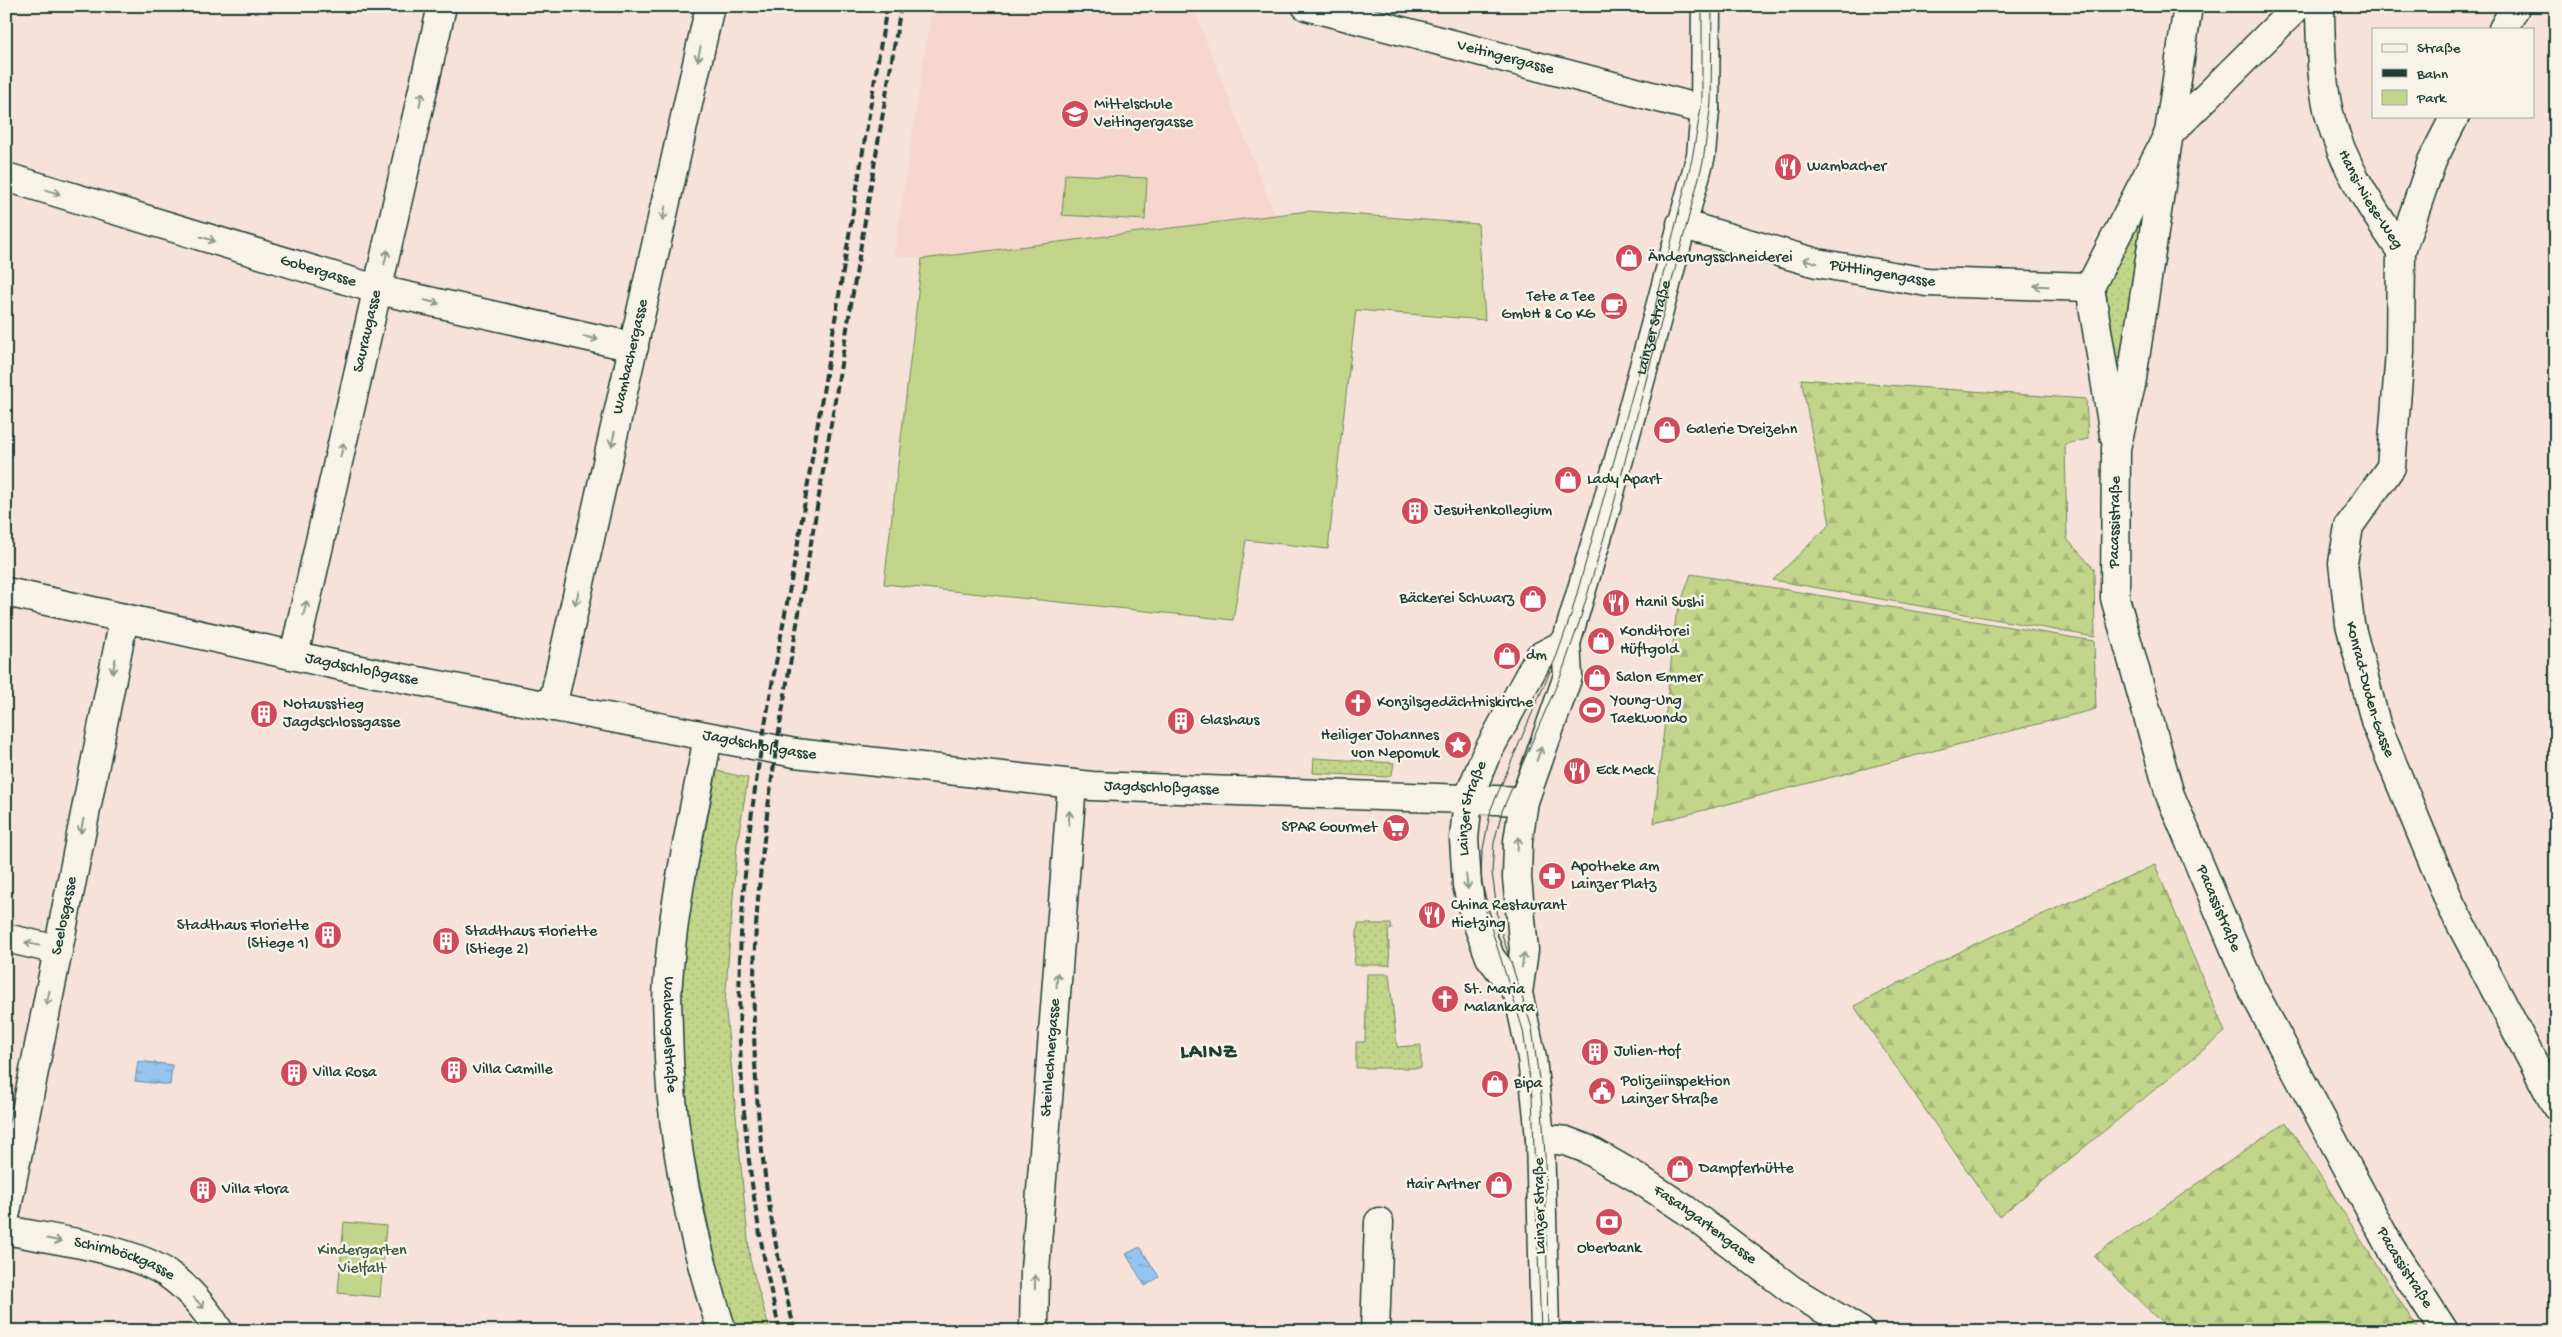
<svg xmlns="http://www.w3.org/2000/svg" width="2562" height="1337" font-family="'Gochi Hand',sans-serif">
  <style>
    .built { fill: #f6d6cd }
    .grass { fill: url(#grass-dots); stroke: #70895f }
    .forest { fill: url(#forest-firs); stroke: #70895f }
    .park { fill: #c2d58a; stroke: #70895f }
    .water { fill: url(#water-ripples); stroke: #668ea5 }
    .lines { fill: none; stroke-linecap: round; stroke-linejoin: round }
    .street-casing { stroke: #1f3d34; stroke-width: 31 }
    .secondary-casing { stroke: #1f3d34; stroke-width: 31 }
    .street { stroke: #f7f3e8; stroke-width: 28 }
    .secondary { stroke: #f7f3e8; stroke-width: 28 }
    .tram { stroke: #1f3d34; stroke-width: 1 }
    .rail { stroke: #1f3d34; stroke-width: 4; stroke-dasharray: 8 4; stroke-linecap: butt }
    .oneway { stroke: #8b988e }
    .labels { text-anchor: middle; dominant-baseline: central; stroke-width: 5; stroke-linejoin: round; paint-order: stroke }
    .street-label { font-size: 16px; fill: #1f3d34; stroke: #f7f3e8 }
    .poi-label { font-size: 16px; fill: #1f3d34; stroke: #f7f3e8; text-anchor: start }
    .park-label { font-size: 16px; fill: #405b45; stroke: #f7f3e8 }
    .district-label { font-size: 21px; font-weight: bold; letter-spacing: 1px; fill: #1f3d34; stroke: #f7f3e8 }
  </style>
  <defs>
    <pattern id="grass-dots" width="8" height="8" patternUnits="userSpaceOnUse" patternTransform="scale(1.25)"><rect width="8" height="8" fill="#c2d58a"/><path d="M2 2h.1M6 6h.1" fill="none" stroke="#a6b878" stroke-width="1.8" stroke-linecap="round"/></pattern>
    <pattern id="forest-firs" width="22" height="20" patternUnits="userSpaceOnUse" patternTransform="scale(1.25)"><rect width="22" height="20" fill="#c2d58a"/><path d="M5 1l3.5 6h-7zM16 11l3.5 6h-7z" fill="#a6b878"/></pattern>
    <pattern id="water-ripples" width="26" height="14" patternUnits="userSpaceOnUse" patternTransform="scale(1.25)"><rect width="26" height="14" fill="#95c4f0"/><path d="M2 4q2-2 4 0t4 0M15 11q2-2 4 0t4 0" fill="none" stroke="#79a0c3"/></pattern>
  </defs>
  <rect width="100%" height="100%" fill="#f6e2d8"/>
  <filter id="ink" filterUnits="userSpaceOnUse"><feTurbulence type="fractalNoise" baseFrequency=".02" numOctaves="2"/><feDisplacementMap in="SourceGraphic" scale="10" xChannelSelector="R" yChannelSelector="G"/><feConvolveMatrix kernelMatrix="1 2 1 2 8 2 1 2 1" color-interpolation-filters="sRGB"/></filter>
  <g filter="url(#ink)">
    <path class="built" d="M932 6H1056L1195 13 1275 215 922 259 894 255Z"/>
    <g class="grass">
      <path d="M2141 225 2147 229 2119 375 2115 373 2102 292 2136 228Z"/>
      <path d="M1314 758 1394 763 1392 774 1387 777 1313 773Z"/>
      <path d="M717 771 748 778 737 845 725 1002 750 1260 770 1331H736L718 1270 689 1132 680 1027 682 949Z"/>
      <path d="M1358 924H1391L1392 929 1388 930 1390 965H1354Z"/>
      <path d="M1367 974H1389L1397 1047 1421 1045V1068H1356V1042H1365Z"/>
    </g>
    <g class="forest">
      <path d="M1801 379 2086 399 2088 439 2065 444 2067 539 2094 569 2095 637 1773 580 1830 524Z"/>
      <path d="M1691 574 2094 641 2096 709 1654 823 1676 616Z"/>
      <path d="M2155 865 2225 1032 1999 1217 1854 1006 1975 944Z"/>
      <path d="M2286 1122 2419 1331H2170L2094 1256Z"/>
    </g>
    <g class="park">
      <path d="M1065 174 1147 178 1145 220 1062 215Z"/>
      <path d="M1308 211 1478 224 1485 320 1356 310 1328 549 1246 540 1233 620 884 584 922 259Z"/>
      <path d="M344 1222 386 1226 380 1297 338 1293Z"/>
    </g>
    <g class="water">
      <path d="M138 1061 172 1065 170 1085 135 1081Z"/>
      <path d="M1140 1247 1159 1277 1145 1286 1126 1254Z"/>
    </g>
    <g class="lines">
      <g class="street-casing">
        <g id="street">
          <path id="s1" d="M2188 6 2131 385 2116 448 2115 598 2170 795 2251 987 2390 1247 2444 1331"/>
          <path id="s2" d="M2316 6 2320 14C2321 48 2321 84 2330 117 2343 166 2372 209 2401 251L2432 161 2455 116"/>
          <path d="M2503 29 2516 6"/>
          <path id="s3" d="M6 177 379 290 634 347"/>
          <path id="s4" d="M1681 224 1817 263 1927 282 2090 287"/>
          <path id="s5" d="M2401 251 2400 352 2391 467 2349 526 2343 563 2350 624 2376 724 2451 905 2556 1106"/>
          <path d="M2114 435 2090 287 2168 135 2298 6"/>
          <path id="s6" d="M294 655 442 6"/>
          <path id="s7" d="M552 707 710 6"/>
          <path id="s8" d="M708 737C693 818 673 900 668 982 666 999 668 1015 668 1031 670 1134 690 1234 722 1331"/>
          <path d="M6 938 58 950"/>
          <path id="s9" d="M6 1212 124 618"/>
          <path id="s10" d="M6 1230C54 1240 124 1247 165 1272 188 1287 205 1308 219 1331"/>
          <path id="s11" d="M1034 1331 1035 1270 1072 784"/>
          <path d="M1375 1331 1379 1222"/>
        </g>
      </g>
      <g class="secondary-casing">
        <g id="secondary">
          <path id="s12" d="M1306 6 1705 110"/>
          <path id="s13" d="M6 592 355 669 795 753 1092 786 1524 801"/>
          <path id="s14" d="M1518 993 1490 957 1474 914 1467 885 1464 839 1468 799 1485 757 1539 657 1566 643"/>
          <path id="s15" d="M1540 1138 1566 1141 1587 1149 1636 1177 1686 1210 1792 1290 1860 1331"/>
          <path id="s16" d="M1545 1331 1540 1138 1532 1058 1518 993 1524 950 1517 878 1518 841 1524 801 1568 676 1566 643 1605 511 1701 155 1705 110 1706 6"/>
        </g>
      </g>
      <use href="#street" class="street"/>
      <use href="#secondary" class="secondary"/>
      <g class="tram">
        <path d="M1541 1331 1532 1096 1523 1030 1485 908 1481 874 1482 854 1491 809 1557 655 1571 615 1639 371 1692 159 1702 102V6"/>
        <path d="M1548 1331 1545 1156 1541 1094 1532 1028 1499 925 1492 872 1494 843 1502 811 1561 675 1580 620 1614 503 1703 162 1711 103 1712 6"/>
      </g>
      <g class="rail">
        <path d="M780 1331C747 1194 733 1057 742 917 749 787 778 658 800 531 829 356 858 181 887 6"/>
        <path d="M795 1331C757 1183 745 1028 760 877 771 763 793 650 812 537 842 360 871 183 901 6"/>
      </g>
    </g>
    <defs><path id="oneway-shaft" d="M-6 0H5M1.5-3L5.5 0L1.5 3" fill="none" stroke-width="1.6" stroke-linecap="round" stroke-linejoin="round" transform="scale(1.25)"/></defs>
    <g class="oneway">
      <use href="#oneway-shaft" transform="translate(699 54) rotate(102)"/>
      <use href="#oneway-shaft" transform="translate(421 99) rotate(-77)"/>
      <use href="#oneway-shaft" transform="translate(53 192) rotate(17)"/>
      <use href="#oneway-shaft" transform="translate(664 213) rotate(102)"/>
      <use href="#oneway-shaft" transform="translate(208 239) rotate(17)"/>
      <use href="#oneway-shaft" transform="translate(386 257) rotate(-77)"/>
      <use href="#oneway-shaft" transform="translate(1810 261) rotate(-165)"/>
      <use href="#oneway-shaft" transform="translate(2041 286) rotate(-178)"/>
      <use href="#oneway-shaft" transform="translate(432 302) rotate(13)"/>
      <use href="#oneway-shaft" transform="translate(591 338) rotate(13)"/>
      <use href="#oneway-shaft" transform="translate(613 439) rotate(103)"/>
      <use href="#oneway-shaft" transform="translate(342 450) rotate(-77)"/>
      <use href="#oneway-shaft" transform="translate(577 598) rotate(103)"/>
      <use href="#oneway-shaft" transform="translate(305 608) rotate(-77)"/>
      <use href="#oneway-shaft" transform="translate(114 666) rotate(101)"/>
      <use href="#oneway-shaft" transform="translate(1539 754) rotate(-71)"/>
      <use href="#oneway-shaft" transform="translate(1069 818) rotate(-86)"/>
      <use href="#oneway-shaft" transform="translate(82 826) rotate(101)"/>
      <use href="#oneway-shaft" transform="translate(1518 844) rotate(-86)"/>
      <use href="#oneway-shaft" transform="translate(1467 882) rotate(83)"/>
      <use href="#oneway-shaft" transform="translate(32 944) rotate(-166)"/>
      <use href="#oneway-shaft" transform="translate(1523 960) rotate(-81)"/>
      <use href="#oneway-shaft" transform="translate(1057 980) rotate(-86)"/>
      <use href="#oneway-shaft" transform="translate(48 998) rotate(101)"/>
      <use href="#oneway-shaft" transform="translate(54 1240) rotate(12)"/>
      <use href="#oneway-shaft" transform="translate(1035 1282) rotate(-89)"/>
      <use href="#oneway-shaft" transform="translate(199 1303) rotate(47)"/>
    </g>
  </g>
  <defs>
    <g id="school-disc" transform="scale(1.4375)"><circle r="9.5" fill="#d1495b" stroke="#f7f3e8"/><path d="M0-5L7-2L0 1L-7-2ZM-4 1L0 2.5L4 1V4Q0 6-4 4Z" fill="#fff"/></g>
    <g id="restaurant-disc" transform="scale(1.4375)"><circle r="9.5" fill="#d1495b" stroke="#f7f3e8"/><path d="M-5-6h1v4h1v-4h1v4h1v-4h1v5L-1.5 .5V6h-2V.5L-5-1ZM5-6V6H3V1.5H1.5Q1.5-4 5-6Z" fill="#fff"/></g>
    <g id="shop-disc" transform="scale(1.4375)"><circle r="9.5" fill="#d1495b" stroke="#f7f3e8"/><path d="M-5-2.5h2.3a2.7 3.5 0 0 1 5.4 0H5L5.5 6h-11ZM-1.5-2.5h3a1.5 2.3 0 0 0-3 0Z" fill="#fff"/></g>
    <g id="cafe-disc" transform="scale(1.4375)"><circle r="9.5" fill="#d1495b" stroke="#f7f3e8"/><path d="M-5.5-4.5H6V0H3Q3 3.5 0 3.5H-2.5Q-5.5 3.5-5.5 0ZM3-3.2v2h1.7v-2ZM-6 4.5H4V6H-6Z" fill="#fff"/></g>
    <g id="building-disc" transform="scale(1.4375)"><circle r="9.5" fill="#d1495b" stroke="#f7f3e8"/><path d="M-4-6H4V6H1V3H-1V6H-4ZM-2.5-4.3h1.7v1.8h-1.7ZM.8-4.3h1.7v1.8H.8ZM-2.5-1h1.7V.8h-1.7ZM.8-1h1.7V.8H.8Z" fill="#fff"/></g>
    <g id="church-disc" transform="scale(1.4375)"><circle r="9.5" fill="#d1495b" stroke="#f7f3e8"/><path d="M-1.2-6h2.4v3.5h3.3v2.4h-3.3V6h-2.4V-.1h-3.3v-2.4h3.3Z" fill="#fff"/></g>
    <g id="stadium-disc" transform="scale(1.4375)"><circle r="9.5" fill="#d1495b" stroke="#f7f3e8"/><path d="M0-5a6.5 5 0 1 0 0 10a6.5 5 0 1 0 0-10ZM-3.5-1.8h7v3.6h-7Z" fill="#fff"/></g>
    <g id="sight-disc" transform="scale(1.4375)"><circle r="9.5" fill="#d1495b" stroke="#f7f3e8"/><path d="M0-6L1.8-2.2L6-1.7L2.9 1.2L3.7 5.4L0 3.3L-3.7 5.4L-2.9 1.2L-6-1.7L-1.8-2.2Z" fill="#fff"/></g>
    <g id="supermarket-disc" transform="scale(1.4375)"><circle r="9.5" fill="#d1495b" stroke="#f7f3e8"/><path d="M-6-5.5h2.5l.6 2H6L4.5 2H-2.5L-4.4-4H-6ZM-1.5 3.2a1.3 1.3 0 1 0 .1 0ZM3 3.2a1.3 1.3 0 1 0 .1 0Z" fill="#fff"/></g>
    <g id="pharmacy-disc" transform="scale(1.4375)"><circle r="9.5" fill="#d1495b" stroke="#f7f3e8"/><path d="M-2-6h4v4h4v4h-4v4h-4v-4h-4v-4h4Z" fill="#fff"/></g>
    <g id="civic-disc" transform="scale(1.4375)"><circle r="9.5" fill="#d1495b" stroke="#f7f3e8"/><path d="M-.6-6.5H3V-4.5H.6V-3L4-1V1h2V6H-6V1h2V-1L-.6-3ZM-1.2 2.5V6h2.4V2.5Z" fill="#fff"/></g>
    <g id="bank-disc" transform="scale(1.4375)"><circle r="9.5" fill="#d1495b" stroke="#f7f3e8"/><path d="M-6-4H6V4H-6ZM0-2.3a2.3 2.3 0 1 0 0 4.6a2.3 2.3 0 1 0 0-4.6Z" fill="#fff"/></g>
  </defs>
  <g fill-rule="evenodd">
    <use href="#school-disc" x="1075" y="114"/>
    <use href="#restaurant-disc" x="1788" y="167"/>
    <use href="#shop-disc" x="1629" y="258"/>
    <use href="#cafe-disc" x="1614" y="306"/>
    <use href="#shop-disc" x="1667" y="430"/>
    <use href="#shop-disc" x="1568" y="480"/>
    <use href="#building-disc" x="1415" y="511"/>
    <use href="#shop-disc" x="1533" y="599"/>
    <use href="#restaurant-disc" x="1616" y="603"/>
    <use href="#shop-disc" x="1601" y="641"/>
    <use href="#shop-disc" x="1507" y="656"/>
    <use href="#shop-disc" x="1597" y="678"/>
    <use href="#church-disc" x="1358" y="703"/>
    <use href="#stadium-disc" x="1592" y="710"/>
    <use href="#building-disc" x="264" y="714"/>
    <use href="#building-disc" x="1181" y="721"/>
    <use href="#sight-disc" x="1458" y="745"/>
    <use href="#restaurant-disc" x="1577" y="771"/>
    <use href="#supermarket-disc" x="1396" y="828"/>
    <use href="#pharmacy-disc" x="1552" y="876"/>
    <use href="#restaurant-disc" x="1432" y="915"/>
    <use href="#building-disc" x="328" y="935"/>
    <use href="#building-disc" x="446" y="941"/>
    <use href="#church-disc" x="1445" y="999"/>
    <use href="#building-disc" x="1595" y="1052"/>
    <use href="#building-disc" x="454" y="1070"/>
    <use href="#building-disc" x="294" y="1073"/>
    <use href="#shop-disc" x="1495" y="1084"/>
    <use href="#civic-disc" x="1602" y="1091"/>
    <use href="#shop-disc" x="1680" y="1169"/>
    <use href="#shop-disc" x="1499" y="1185"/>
    <use href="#building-disc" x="203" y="1190"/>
    <use href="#bank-disc" x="1609" y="1222"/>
  </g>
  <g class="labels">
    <g class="street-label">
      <text stroke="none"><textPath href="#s12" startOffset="206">Veitingergasse</textPath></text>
      <text stroke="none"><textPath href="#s2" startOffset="205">Hansi-Niese-Weg</textPath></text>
      <text stroke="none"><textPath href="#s3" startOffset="326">Gobergasse</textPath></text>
      <text stroke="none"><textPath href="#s4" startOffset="208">Püttlingengasse</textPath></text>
      <text stroke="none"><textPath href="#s16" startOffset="1026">Lainzer Straße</textPath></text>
      <text stroke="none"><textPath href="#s6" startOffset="332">Sauraugasse</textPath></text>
      <text stroke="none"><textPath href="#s7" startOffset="359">Wambachergasse</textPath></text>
      <text transform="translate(2116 522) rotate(-89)">Pacassistraße</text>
      <text stroke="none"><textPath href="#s13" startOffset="364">Jagdschloßgasse</textPath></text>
      <text stroke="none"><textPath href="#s5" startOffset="456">Konrad-Duden-Gasse</textPath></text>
      <text stroke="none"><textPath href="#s13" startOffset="769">Jagdschloßgasse</textPath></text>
      <text stroke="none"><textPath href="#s13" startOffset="1174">Jagdschloßgasse</textPath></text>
      <text stroke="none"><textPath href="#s14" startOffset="199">Lainzer Straße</textPath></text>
      <text stroke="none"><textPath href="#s1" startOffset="926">Pacassistraße</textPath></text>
      <text stroke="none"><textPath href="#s9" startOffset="302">Seelosgasse</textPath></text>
      <text stroke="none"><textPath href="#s8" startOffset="301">Waldvogelstraße</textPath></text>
      <text stroke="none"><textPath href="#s11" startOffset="274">Steinlechnergasse</textPath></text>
      <text transform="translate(1541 1206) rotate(-91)">Lainzer Straße</text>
      <text stroke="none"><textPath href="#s15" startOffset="189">Fasangartengasse</textPath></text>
      <text stroke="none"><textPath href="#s10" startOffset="122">Schirnböckgasse</textPath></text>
      <text stroke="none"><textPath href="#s1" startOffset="1331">Pacassistraße</textPath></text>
    </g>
    <g class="poi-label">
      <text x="1094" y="105">Mittelschule<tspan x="1094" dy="18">Veitingergasse</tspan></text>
      <text x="1807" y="167">Wambacher</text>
      <text x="1648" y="258">Änderungsschneiderei</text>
      <text x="1595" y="297" text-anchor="end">Tete a Tee<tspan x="1595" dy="18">GmbH &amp; Co KG</tspan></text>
      <text x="1686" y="430">Galerie Dreizehn</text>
      <text x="1587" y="480">Lady Apart</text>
      <text x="1434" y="511">Jesuitenkollegium</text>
      <text x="1514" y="599" text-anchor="end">Bäckerei Schwarz</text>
      <text x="1635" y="603">Hanil Sushi</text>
      <text x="1620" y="632">Konditorei<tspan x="1620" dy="18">Hüftgold</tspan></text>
      <text x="1526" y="656">dm</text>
      <text x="1616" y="678">Salon Emmer</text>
      <text x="1611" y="701">Young-Ung<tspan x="1611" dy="18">Taekwondo</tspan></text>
      <text x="1377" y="703">Konzilsgedächtniskirche</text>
      <text x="283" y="705">Notausstieg<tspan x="283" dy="18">Jagdschlossgasse</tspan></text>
      <text x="1200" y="721">Glashaus</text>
      <text x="1439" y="736" text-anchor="end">Heiliger Johannes<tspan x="1439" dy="18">von Nepomuk</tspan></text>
      <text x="1596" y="771">Eck Meck</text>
      <text x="1377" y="828" text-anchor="end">SPAR Gourmet</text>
      <text x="1571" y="867">Apotheke am<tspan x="1571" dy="18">Lainzer Platz</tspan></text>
      <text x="1451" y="906">China Restaurant<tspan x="1451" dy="18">Hietzing</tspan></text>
      <text x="309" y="926" text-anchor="end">Stadthaus Floriette<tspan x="309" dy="18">(Stiege 1)</tspan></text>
      <text x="465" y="932">Stadthaus Floriette<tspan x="465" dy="18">(Stiege 2)</tspan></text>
      <text x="1464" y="990">St. Maria<tspan x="1464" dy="18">Malankara</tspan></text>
      <text x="1614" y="1052">Julien-Hof</text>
      <text x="473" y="1070">Villa Camille</text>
      <text x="313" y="1073">Villa Rosa</text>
      <text x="1621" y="1082">Polizeiinspektion<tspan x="1621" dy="18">Lainzer Straße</tspan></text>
      <text x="1514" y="1084">Bipa</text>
      <text x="1699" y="1169">Dampferhütte</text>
      <text x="1480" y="1185" text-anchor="end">Hair Artner</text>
      <text x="222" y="1190">Villa Flora</text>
      <text x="1609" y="1249" text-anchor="middle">Oberbank</text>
    </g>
    <g class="park-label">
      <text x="362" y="1251">Kindergarten<tspan x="362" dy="18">Vielfalt</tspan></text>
    </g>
    <g class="district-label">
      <text x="1209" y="1053">LAINZ</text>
    </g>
  </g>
  <rect width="2562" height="1337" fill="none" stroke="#f7f3e8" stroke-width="25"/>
  <rect x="12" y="12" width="2537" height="1312" fill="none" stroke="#1f3d34" stroke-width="2" filter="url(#ink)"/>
  <rect x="2372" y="28" width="162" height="90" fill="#f7f3e8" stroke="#a1aaa0"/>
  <rect x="2382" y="44" width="25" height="8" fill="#f7f3e8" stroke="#a1aaa0"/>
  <text x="2417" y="52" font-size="15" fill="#1f3d34">Straße</text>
  <rect x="2382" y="69" width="25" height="8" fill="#1f3d34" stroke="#a1aaa0"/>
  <text x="2417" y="78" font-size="15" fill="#1f3d34">Bahn</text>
  <rect x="2382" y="90" width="25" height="15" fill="#c2d58a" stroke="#a1aaa0"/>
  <text x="2417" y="102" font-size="15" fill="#1f3d34">Park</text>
</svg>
